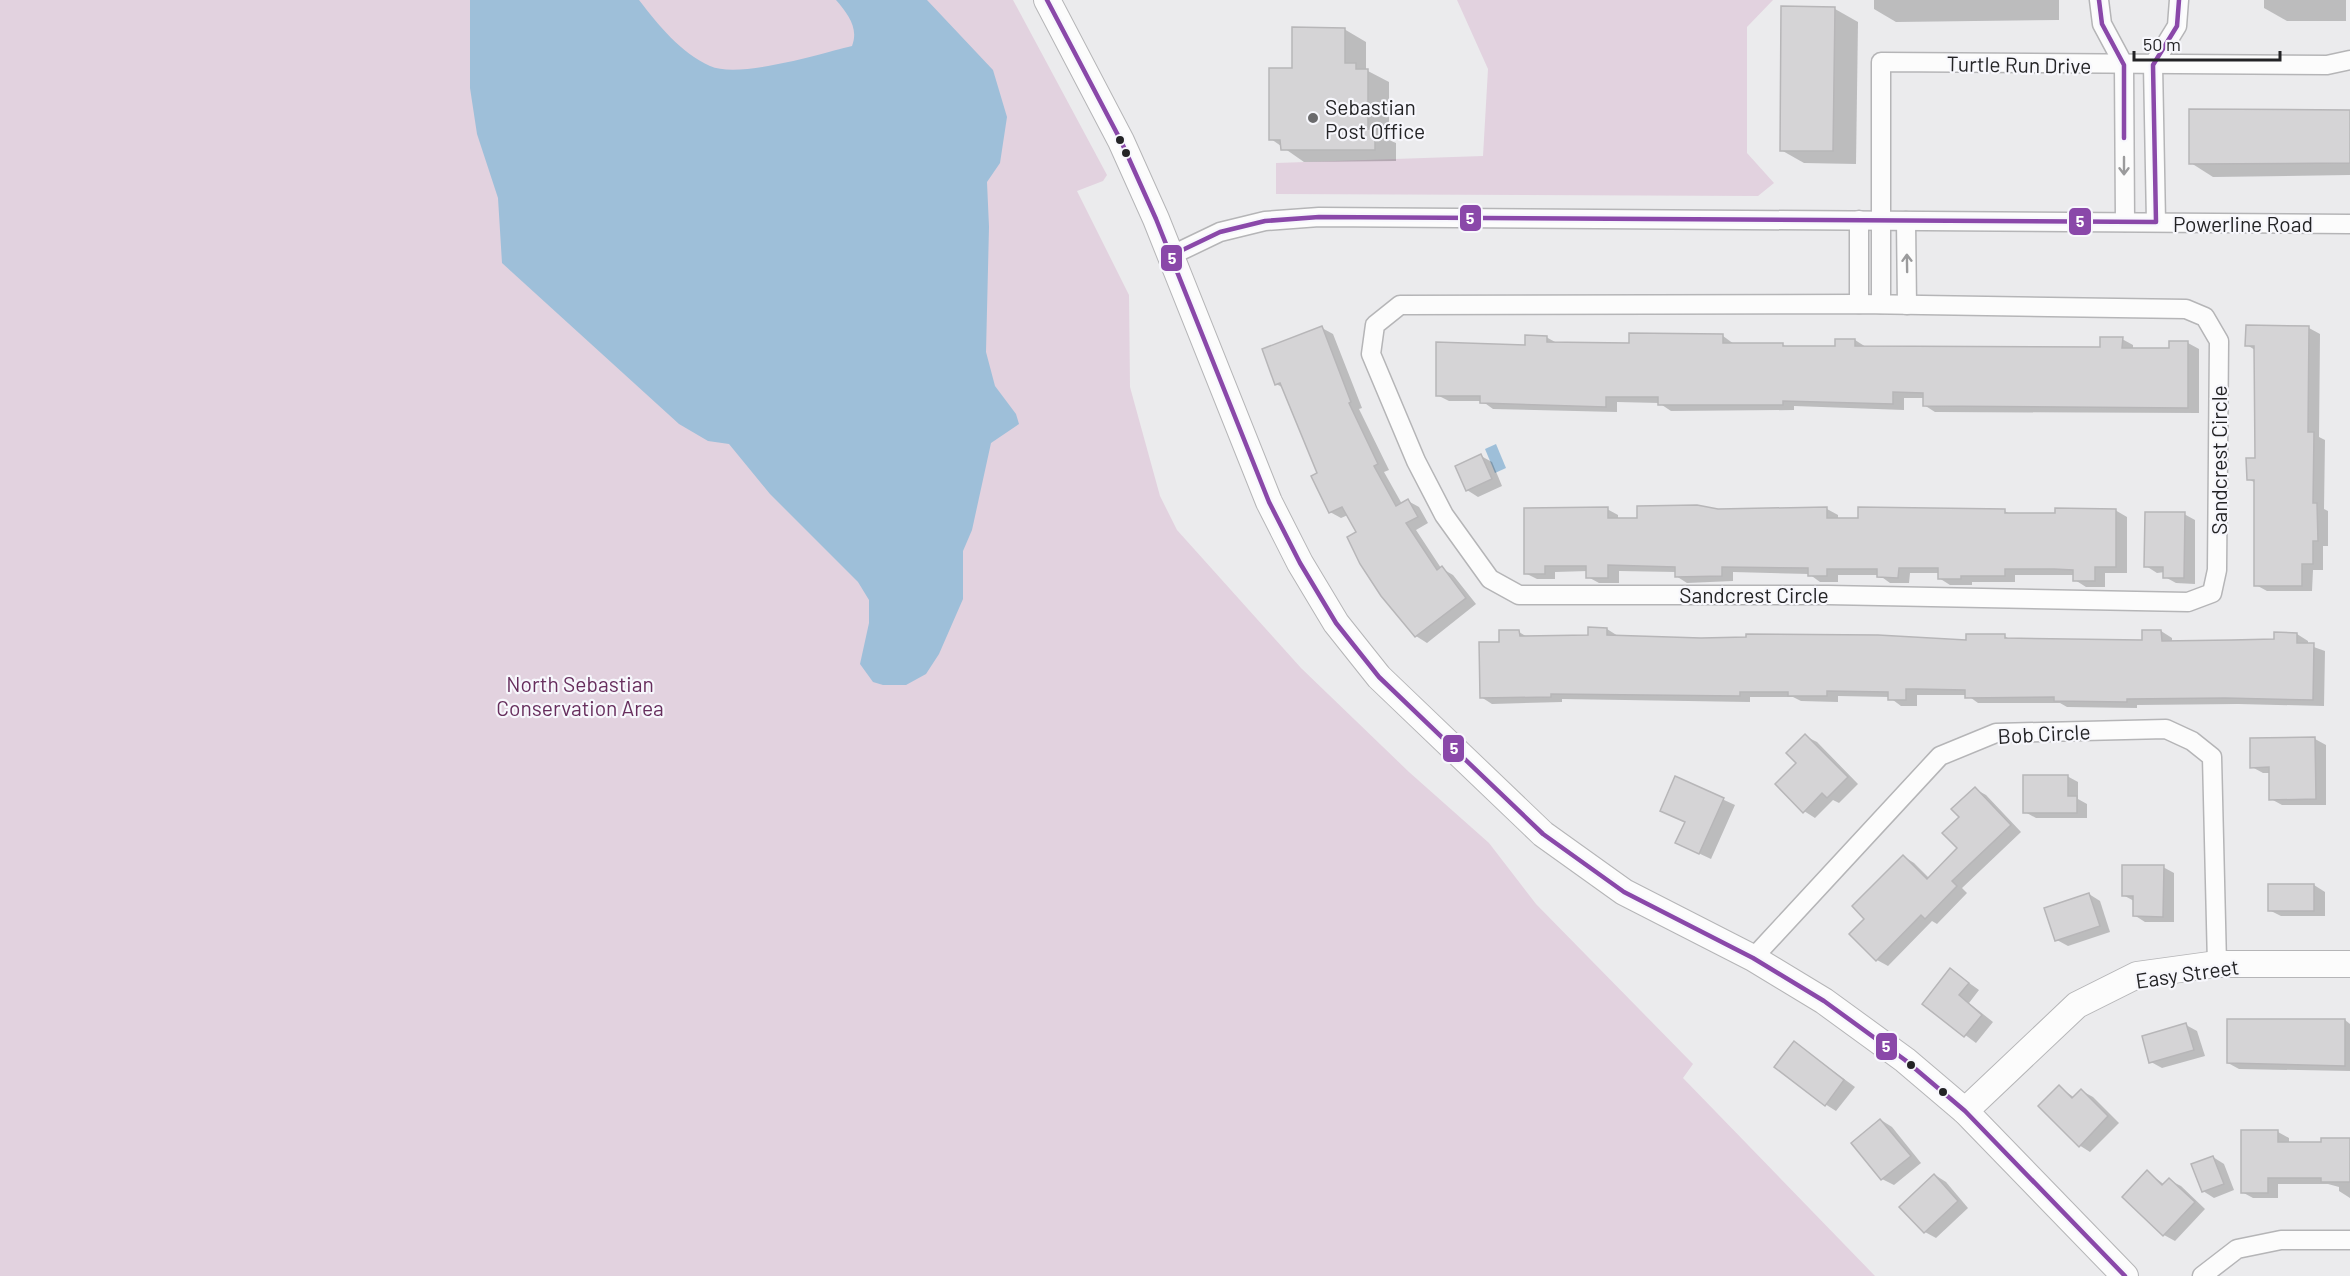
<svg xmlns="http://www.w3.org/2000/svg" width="2350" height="1276" font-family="Barlow,sans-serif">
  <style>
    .green { fill: #e2d2df }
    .water { fill: #9ebfd9 }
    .shadow { fill: #0003 }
    .building { fill: #d5d4d6; stroke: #b7b6b8; stroke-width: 1.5 }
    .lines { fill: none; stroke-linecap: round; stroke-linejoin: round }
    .street-casing { stroke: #b5b5b7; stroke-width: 21 }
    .secondary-casing { stroke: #b5b5b7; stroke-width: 28 }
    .street { stroke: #fcfcfc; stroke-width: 18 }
    .secondary { stroke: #fcfcfc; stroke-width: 26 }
    .bus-1-casing { stroke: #f7f7fc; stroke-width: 9 }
    .bus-1 { stroke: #8a48a9; stroke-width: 4.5 }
    .oneway { stroke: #9b9b9c }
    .poi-dot { fill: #6a6a6c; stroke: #f7f7fc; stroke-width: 2 }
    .bus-dot { fill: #242426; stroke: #f7f7fc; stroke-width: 2 }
    .labels { text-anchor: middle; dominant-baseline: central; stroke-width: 4.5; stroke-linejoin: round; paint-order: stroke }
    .street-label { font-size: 21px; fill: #242426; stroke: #f7f7fc }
    .poi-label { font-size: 21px; fill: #242426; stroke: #f7f7fc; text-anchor: start }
    .park-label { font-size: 21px; fill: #672e5d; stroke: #f7f7fc }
    .line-badge { stroke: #f7f7fc; stroke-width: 2 }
    .badge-label { font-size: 16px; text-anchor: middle; font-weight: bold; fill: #fff }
  </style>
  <rect width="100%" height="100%" fill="#ebebed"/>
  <g class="green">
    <path d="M0 0H1013L1107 175 1103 181 1077 191 1129 295 1130 387 1160 496 1177 530 1301 668 1409 772 1489 843 1536 904 1693 1064 1683 1078 1875 1276H0Z"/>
    <path d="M1457 0H1773L1747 27V153L1774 183 1758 196 1276 194V163L1483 156 1488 69Z"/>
  </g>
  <g class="water">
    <path d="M470 0H639C659 26 680 52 710 66 739 79 819 54 852 46 859 28 848 14 836 0H927L993 70 1007 117 1000 163 987 182 989 227 986 352 995 386 1016 414 1019 424 991 443 972 530 963 551V599L939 654 926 674 906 685H883L873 682 860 664 869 623V600L858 582 770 494 729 444 708 441 679 424 502 263 498 198 477 134 470 88Z"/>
    <path d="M1496 444 1506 468 1495 473 1485 449Z"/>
  </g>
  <g class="shadow">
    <path d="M1874 0H2059V20L1896 22 1874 9Z"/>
    <path d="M2264 0H2346V21H2287L2264 8Z"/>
    <path d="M1782 8 1835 9 1858 22 1856 164 1804 163 1781 150Z"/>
    <path d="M1344 29 1366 42V70L1389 82V140L1396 143V161L1304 162 1271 139 1293 69Z"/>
    <path d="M2350 111V175L2213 177 2191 163Z"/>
    <path d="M1322 328 1333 334 1362 408 1359 409 1389 470 1384 472 1402 504 1408 501 1419 507 1428 523 1416 530 1441 568 1453 575 1476 604 1427 643 1416 636 1348 515 1341 518 1330 512 1319 473 1284 388 1276 384Z"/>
    <path d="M2309 328 2320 334 2319 437 2325 440 2324 509 2328 511V546H2323V570H2313L2312 591H2267L2256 585V483L2248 479 2257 460 2255 350 2247 345Z"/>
    <path d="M1723 336 1734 344 1783 345 1787 347 1837 348 1855 340 1866 347 2101 348 2122 339 2133 345V350H2170L2188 343 2199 349V413L1935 412 1924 405V398H1904V410L1794 406V410L1671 411 1659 403 1617 402V412L1493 409 1482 401H1449L1437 395 1546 337 1557 343 1631 345Z"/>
    <path d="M1481 456 1492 462 1502 486 1478 497 1467 490Z"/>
    <path d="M1607 509 1618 515V519L1638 520 1718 510 1827 509 1838 515V519L2004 511 2011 514H2056L2115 510 2127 517V573H2105V587H2086L2075 580V575H2015V582H1972V585H1950L1939 578V573H1910L1909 583H1890L1879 575H1838V582H1820L1809 574 1733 572V581L1687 583 1676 576V572L1619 571V583H1599L1588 577V571L1555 572V579H1537L1525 573Z"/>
    <path d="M2184 514 2195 520V584L2176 583 2165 577V572L2157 573 2146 566Z"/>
    <path d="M1607 629 1618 636 1654 639 1967 641 2004 636 2010 639 2143 641 2161 631 2172 638V642L2276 641V634H2297L2308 641V645L2325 651 2324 706 2238 704 2137 705V708L2067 707 2060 703H1978L1967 695H1917V706H1901L1889 697 1838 696V702L1801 701 1793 697H1750V702L1562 699V702L1492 704 1481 697 1500 644 1519 632 1529 638 1590 637Z"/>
    <path d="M1805 736 1817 742 1858 784 1839 803 1833 800 1815 818 1804 811Z"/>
    <path d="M2252 739H2315L2326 745V805H2282L2271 799V773H2263L2252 767Z"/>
    <path d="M2067 776 2078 782V799L2087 804V818H2036L2025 812Z"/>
    <path d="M1676 778 1735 805 1711 859 1677 843 1686 822Z"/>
    <path d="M1975 789 1986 795 2021 832 1962 888 1967 893 1937 924 1932 921 1888 966 1877 960 1867 919 1903 856 1914 863 1929 878 1959 848 1961 817Z"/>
    <path d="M2163 867 2174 873V922H2145L2134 915V901L2123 895Z"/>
    <path d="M2269 885H2314L2325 892V916H2281L2269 910Z"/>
    <path d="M2089 894 2100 901 2110 932 2068 946 2057 940Z"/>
    <path d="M1951 970 1979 990 1969 1003 1993 1022 1976 1043 1924 1004Z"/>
    <path d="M2345 1020 2350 1024V1071L2239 1069 2228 1063Z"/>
    <path d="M2186 1025 2197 1031 2205 1056 2162 1068 2151 1062Z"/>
    <path d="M1795 1043 1855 1087 1836 1111 1825 1104Z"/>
    <path d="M2059 1087 2075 1098 2082 1091 2093 1097 2119 1123 2090 1152 2079 1145Z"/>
    <path d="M1881 1120 1892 1127 1921 1163 1894 1185 1882 1179 1853 1143Z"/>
    <path d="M2278 1132 2289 1138V1144H2323L2350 1139V1198L2339 1191V1187L2328 1184H2278V1198H2253L2242 1192Z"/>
    <path d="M2213 1157 2224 1164 2234 1190 2214 1198 2203 1191Z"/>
    <path d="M2147 1172 2165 1185 2169 1180 2181 1186 2205 1209 2175 1241 2164 1235Z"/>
    <path d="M1935 1175 1946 1182 1968 1208 1936 1238 1925 1232 1901 1207Z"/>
  </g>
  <g class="building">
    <path d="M1781 6 1835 7 1833 151H1780Z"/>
    <path d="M1292 27 1345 28V63H1356V69H1368V129H1375V150H1281L1280 140H1269V68H1292Z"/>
    <path d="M2189 109 2350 110V163L2189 164Z"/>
    <path d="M2246 325 2309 326 2308 432H2314L2313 503H2317L2318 541H2313V564H2302V586H2254V480H2247L2246 458H2255L2254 346H2245Z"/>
    <path d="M1322 326 1351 402 1349 403 1378 464 1374 466 1396 506 1408 499 1418 517 1406 523 1437 570 1442 566 1466 598 1415 637 1381 596 1360 564 1347 537 1356 532 1342 507 1329 513 1311 476 1317 473 1280 383 1275 385 1262 349Z"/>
    <path d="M1629 333 1723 334V343H1783V346H1835V339H1855V346L2100 347V337H2123L2122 348H2169V341H2188V408L1923 406V393L1893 392V404L1783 401V405H1658V397H1606V407L1480 403V396H1436V342L1525 345V335L1547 336V342L1629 343Z"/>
    <path d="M1481 454 1492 479 1466 491 1455 466Z"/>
    <path d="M1697 505 1718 509 1827 507V518H1858V507L2005 509V513H2055V508L2116 509V567H2095V581H2073V570L2054 569H2005V576H1961V579H1938V568H1899L1898 578 1877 577V569H1827V576H1808V568L1722 567V576L1675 577V567L1608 565V578H1586V566H1545V574H1524V508L1608 507V518H1637V506Z"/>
    <path d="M2145 512H2185L2184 578H2163V567H2144Z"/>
    <path d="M1588 627 1607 628V635L1701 638 1746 637V634L1878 635 1966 640V634H2005V638L2142 640V630H2161L2162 641 2231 640 2274 639V632L2297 633V643H2314L2313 700 2225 698 2127 699V702L2054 701V697L1965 698V690L1916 689H1906V700H1888V692L1827 691V696H1788V692H1740V696L1551 694V697L1480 698 1479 642H1499V630H1519L1520 636 1588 635Z"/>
    <path d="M1805 734 1848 777 1827 798 1822 793 1803 813 1775 784 1796 763 1786 753Z"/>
    <path d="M2315 737 2316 799 2269 800V767L2250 768V738Z"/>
    <path d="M2023 775H2068V796H2077V813H2023Z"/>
    <path d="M1675 776 1724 798 1699 854 1675 843 1685 822 1660 811Z"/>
    <path d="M1975 787 2011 825 1952 881 1957 886 1925 919 1921 915 1876 961 1849 934 1864 919 1852 906 1903 855 1927 879 1957 848 1942 833 1959 817 1951 809Z"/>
    <path d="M2122 865H2164L2163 917 2133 916V896H2122Z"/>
    <rect x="2268" y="884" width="46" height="27"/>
    <path d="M2089 893 2100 926 2055 941 2044 908Z"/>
    <path d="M1950 968 1969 983 1959 995 1982 1015 1964 1037 1922 1004Z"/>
    <path d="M2227 1019H2345V1066L2227 1063Z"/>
    <path d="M2186 1023 2194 1050 2149 1063 2142 1036Z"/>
    <path d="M1794 1041 1844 1080 1825 1106 1774 1067Z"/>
    <path d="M2059 1085 2072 1098 2081 1089 2108 1116 2079 1147 2038 1106Z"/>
    <path d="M1880 1119 1911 1156 1881 1180 1851 1143Z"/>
    <path d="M2241 1130H2278V1142H2321V1138H2350V1182H2321V1178H2268V1193H2241Z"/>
    <path d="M2213 1156 2224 1184 2202 1192 2191 1164Z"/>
    <path d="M2147 1170 2162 1185 2169 1178 2195 1202 2163 1236 2122 1197Z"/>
    <path d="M1934 1174 1958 1201 1924 1233 1899 1207Z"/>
  </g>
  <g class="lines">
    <g class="street-casing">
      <g id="street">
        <path d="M2099 0 2102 24 2124 65 2125 222"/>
        <path d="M1859 220V304"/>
        <path d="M1906 221 1907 305"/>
        <path d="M2156 222 2153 65 2177 26 2179 0"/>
        <path d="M1172 255 1220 232 1265 221 1319 217 2350 224"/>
        <path d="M1859 304 2186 309 2205 317 2219 341 2217 570 2212 593 2188 602 1828 595H1519L1490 579 1444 515 1416 461 1371 354 1375 325 1400 305Z"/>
        <path d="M1881 304V62L2327 65 2350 60"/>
        <path d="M1753 958 1940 756 1996 733 2166 729 2192 741 2212 757 2217 964"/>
        <path d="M2202 1276 2237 1249 2281 1240H2350"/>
      </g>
    </g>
    <g class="secondary-casing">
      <g id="secondary">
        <path d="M1047 0 1121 141 1156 219 1269 502 1300 563 1336 623 1379 677 1543 834 1624 892 1753 958 1824 1001 1905 1060 1965 1111 2125 1276"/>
        <path d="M1965 1111 2077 1005 2137 975 2217 964H2350"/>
      </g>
    </g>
    <use href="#street" class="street"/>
    <use href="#secondary" class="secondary"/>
    <g class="bus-1-casing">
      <g id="bus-1">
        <path d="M1047 0 1121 141 1156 219 1269 502 1300 563 1336 623 1379 677 1543 834 1624 892 1753 958 1824 1001 1905 1060 1965 1111 2125 1276"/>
        <path d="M2099 0 2102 24 2124 65V138"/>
        <path d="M1172 255 1220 232 1265 221 1319 217 2156 222 2153 65 2177 26 2179 0"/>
      </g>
    </g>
    <use href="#bus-1" class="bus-1"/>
  </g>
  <defs><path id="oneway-shaft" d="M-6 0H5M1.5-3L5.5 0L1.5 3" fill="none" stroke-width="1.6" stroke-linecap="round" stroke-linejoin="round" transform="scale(1.5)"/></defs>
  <g class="oneway">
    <use href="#oneway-shaft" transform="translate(2124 166) rotate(90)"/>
    <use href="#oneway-shaft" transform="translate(1907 263) rotate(-91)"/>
  </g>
  <circle class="poi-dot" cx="1313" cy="118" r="6"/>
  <g class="bus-dot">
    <circle cx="1120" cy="140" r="5"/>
    <circle cx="1126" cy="153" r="5"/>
    <circle cx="1911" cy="1065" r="5"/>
    <circle cx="1943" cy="1092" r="5"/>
  </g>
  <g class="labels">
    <g class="street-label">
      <text transform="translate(2019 64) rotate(1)">Turtle Run Drive</text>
      <text x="2243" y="223">Powerline Road</text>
      <text transform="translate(2218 460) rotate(-90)">Sandcrest Circle</text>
      <text x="1754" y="594">Sandcrest Circle</text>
      <text transform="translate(2044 733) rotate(-3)">Bob Circle</text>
      <text transform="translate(2187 973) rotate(-8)">Easy Street</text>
    </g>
    <g class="poi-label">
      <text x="1325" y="106">Sebastian<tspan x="1325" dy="24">Post Office</tspan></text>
    </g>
    <g class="park-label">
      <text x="580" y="683">North Sebastian<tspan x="580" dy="24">Conservation Area</tspan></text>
    </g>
  </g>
  <g class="line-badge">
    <rect x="1459" y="204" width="23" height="28" rx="6" fill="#8a48a9"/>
    <rect x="2068" y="207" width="24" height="29" rx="6" fill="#8a48a9"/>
    <rect x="1160" y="244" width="23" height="28" rx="6" fill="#8a48a9"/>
    <rect x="1442" y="734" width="23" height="29" rx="6" fill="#8a48a9"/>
    <rect x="1875" y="1032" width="23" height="29" rx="6" fill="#8a48a9"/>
  </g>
  <g class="badge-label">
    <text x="1470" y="224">5</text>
    <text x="2080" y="227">5</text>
    <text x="1172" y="264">5</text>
    <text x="1454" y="754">5</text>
    <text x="1886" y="1052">5</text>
  </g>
  <path d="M2134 51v9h146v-9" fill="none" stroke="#242426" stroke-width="3"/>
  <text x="2143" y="51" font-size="18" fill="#242426" stroke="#f7f7fc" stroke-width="4.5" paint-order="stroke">50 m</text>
</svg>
